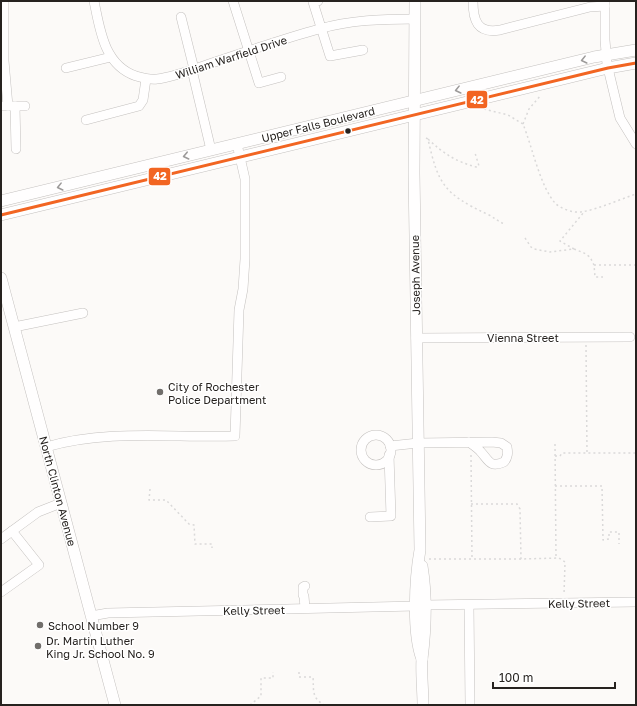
<svg xmlns="http://www.w3.org/2000/svg" width="637" height="706" font-family="'Golos Text',sans-serif">
  <style>
    .lines { fill: none; stroke-linecap: round; stroke-linejoin: round }
    .minor-casing { stroke: #c4c1bf; stroke-width: 10 }
    .major-casing { stroke: #c4c1bf; stroke-width: 12 }
    .path { stroke: #dad9d9; stroke-width: 1.5; stroke-dasharray: 2 3; stroke-linecap: butt }
    .minor { stroke: #fffefe; stroke-width: 9 }
    .major { stroke: #fffefe; stroke-width: 11 }
    .bus-1-casing { stroke: #fff; stroke-width: 6 }
    .bus-1 { stroke: #f26522; stroke-width: 3 }
    .oneway { stroke: #9d9b9a }
    .bus-dot { fill: #26221f; stroke: #fff; stroke-width: 1.5 }
    .poi-dot { fill: #716e6b; stroke: #fff; stroke-width: 1.5 }
    .labels { text-anchor: middle; dominant-baseline: central; stroke-width: 3; stroke-linejoin: round; paint-order: stroke }
    .street-label { font-size: 11px; fill: #26221f; stroke: #fff }
    .poi-label { font-size: 11px; fill: #26221f; stroke: #fff; text-anchor: start }
    .line-badge { stroke: #fff; stroke-width: 1.5 }
    .badge-label { font-size: 11px; text-anchor: middle; font-weight: bold; fill: #fff }
  </style>
  <rect width="100%" height="100%" fill="#fcfaf8"/>
  <g class="lines">
    <g class="minor-casing">
      <g id="minor">
        <path d="M4 1V61L8 106"/>
        <path d="M94 1C100 30 104 65 136 76 143 78 150 80 157 79 174 77 192 70 209 64 246 52 282 39 319 29 350 20 382 19 415 19"/>
        <path d="M233 1 259 83 281 77"/>
        <path d="M318 1 313 2 330 56 363 50"/>
        <path d="M473 1C473 20 477 34 500 30L590 7 605 6"/>
        <path d="M605 1V40L607 64 620 118 636 144"/>
        <path d="M181 17 194 69"/>
        <path d="M66 68 111 57"/>
        <path d="M192 70 211 150"/>
        <path d="M1 106H25"/>
        <path d="M15 106 16 149"/>
        <path d="M86 120 139 106 143 100 146 79"/>
        <path d="M14 327 83 313"/>
        <path d="M416 338 630 337"/>
        <circle cx="376" cy="450" r="15"/>
        <path d="M390 446 418 443 492 442 501 443 507 447C508 453 508 457 504 462 490 468 489 461 481 452 478 448 473 445 469 442"/>
        <path d="M46 447C108 429 172 438 235 436L239 310 243 289 245 259V179L237 144"/>
        <path d="M370 517 391 516 389 455"/>
        <path d="M1 539 38 512 61 503"/>
        <path d="M305 586 303 587V595L304 596 305 608"/>
        <path d="M1 592 39 565 12 531"/>
        <path d="M425 605 636 602"/>
        <path d="M469 605 470 705"/>
        <path d="M91 616 108 613 416 606"/>
      </g>
    </g>
    <g class="major-casing">
      <g id="major">
        <path d="M415 1 414 173 420 550C415 578 412 633 422 659"/>
        <path d="M1 201 594 57 636 50"/>
        <path d="M1 215 608 68 636 63"/>
        <path d="M1 278 115 705"/>
        <path d="M422 566C427 597 426 627 422 659 421 674 423 690 423 705"/>
      </g>
    </g>
    <g class="path">
      <path d="M484 109 508 115 523 124C532 146 540 186 555 203 561 209 573 213 581 212 599 209 618 200 636 194"/>
      <path d="M523 124 529 109 541 95"/>
      <path d="M426 138 428 139C438 184 444 194 487 214 494 217 498 222 505 224"/>
      <path d="M428 139C444 154 455 161 476 167L479 166 475 153"/>
      <path d="M525 238 531 247 534 249 550 252 574 249 584 253 590 257 594 265 595 277H603"/>
      <path d="M574 249 560 241 584 212"/>
      <path d="M594 265H636"/>
      <path d="M586 345 587 453"/>
      <path d="M555 444 556 558"/>
      <path d="M471 455 472 559"/>
      <path d="M555 456H560L562 453H636"/>
      <path d="M555 486H602L603 540 609 539V532H619V544"/>
      <path d="M150 489 149 500H166L189 524 194 525 195 544H212V548"/>
      <path d="M471 504H517L520 509 521 559 559 558 565 562 564 595"/>
      <path d="M429 559H521"/>
      <path d="M299 672V677H313C314 690 311 697 324 705"/>
      <path d="M250 705 261 696V678H273V672"/>
    </g>
    <use href="#minor" class="minor"/>
    <use href="#major" class="major"/>
    <g class="bus-1-casing">
      <path id="bus-1" d="M1 215 608 68 636 63"/>
    </g>
    <use href="#bus-1" class="bus-1"/>
  </g>
  <defs><path id="oneway-chevron" d="M-2-3.5L2.5 0L-2 3.5" fill="none" stroke-width="1.6" stroke-linecap="round" stroke-linejoin="round"/></defs>
  <g class="oneway">
    <use href="#oneway-chevron" transform="translate(584 60) rotate(166)"/>
    <use href="#oneway-chevron" transform="translate(458 90) rotate(166)"/>
    <use href="#oneway-chevron" transform="translate(186 156) rotate(167)"/>
    <use href="#oneway-chevron" transform="translate(60 187) rotate(166)"/>
  </g>
  <circle class="bus-dot" cx="348" cy="131" r="3.5"/>
  <g class="poi-dot">
    <circle cx="160" cy="392" r="4"/>
    <circle cx="40" cy="625" r="4"/>
    <circle cx="38" cy="646" r="4"/>
  </g>
  <g class="labels">
    <g class="street-label">
      <text transform="translate(231 57) rotate(-18)">William Warfield Drive</text>
      <text transform="translate(318 124) rotate(-14)">Upper Falls Boulevard</text>
      <text transform="translate(415 275) rotate(-91)">Joseph Avenue</text>
      <text x="523" y="337">Vienna Street</text>
      <text transform="translate(58 491) rotate(75)">North Clinton Avenue</text>
      <text transform="translate(579 603) rotate(-1)">Kelly Street</text>
      <text transform="translate(254 610) rotate(-1)">Kelly Street</text>
    </g>
    <g class="poi-label">
      <text x="168" y="386">City of Rochester<tspan x="168" dy="13">Police Department</tspan></text>
      <text x="48" y="625">School Number 9</text>
      <text x="46" y="640">Dr. Martin Luther<tspan x="46" dy="13">King Jr. School No. 9</tspan></text>
    </g>
  </g>
  <g class="line-badge">
    <rect x="466" y="90" width="22" height="19" rx="4" fill="#f26522"/>
    <rect x="148" y="167" width="23" height="19" rx="4" fill="#f26522"/>
  </g>
  <g class="badge-label">
    <text x="477" y="104">42</text>
    <text x="160" y="180">42</text>
  </g>
  <rect width="637" height="706" fill="none" stroke="#26221f" stroke-width="4"/>
  <path d="M493 682v6h122v-6" fill="none" stroke="#26221f" stroke-width="2"/>
  <text x="499" y="682" font-size="12" fill="#26221f" stroke="#ffffff" stroke-width="3" paint-order="stroke">100 m</text>
</svg>
